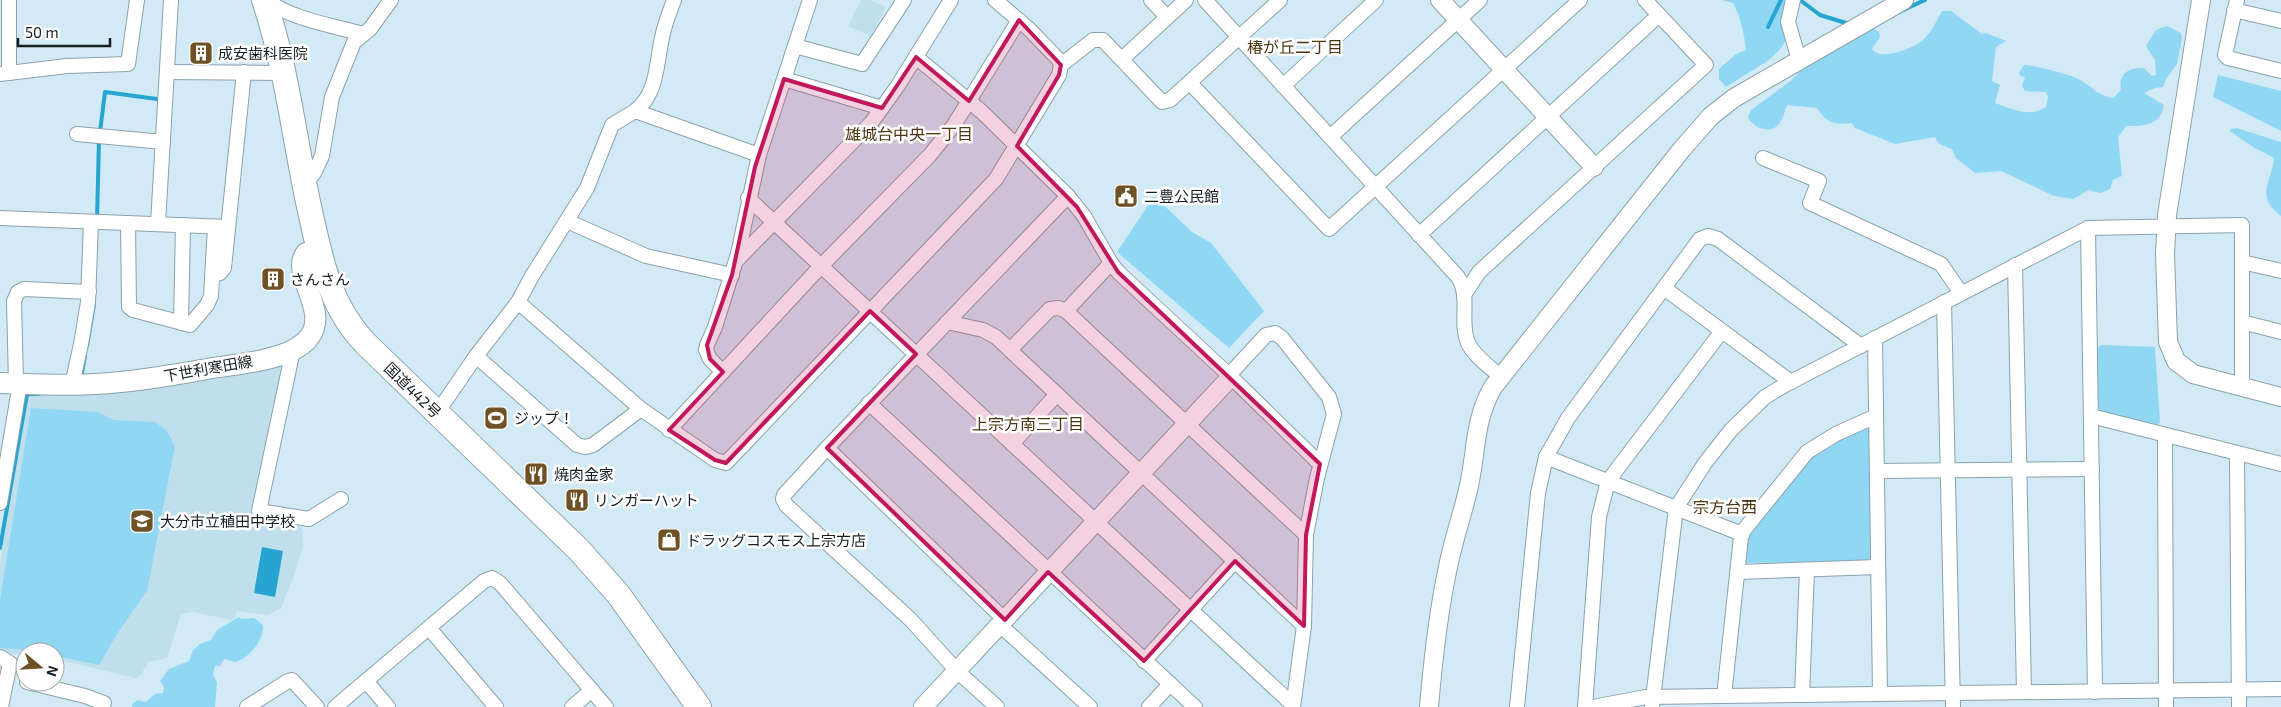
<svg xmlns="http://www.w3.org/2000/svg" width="2281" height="707" font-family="'Exo 2','Noto Sans JP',sans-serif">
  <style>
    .built { fill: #bfdfed }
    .green { fill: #90d7f4 }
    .water { fill: #25a5cf }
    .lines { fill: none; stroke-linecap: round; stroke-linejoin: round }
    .stream { stroke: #25a5cf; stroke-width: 4 }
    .minor-casing { stroke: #8ba2ab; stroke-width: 16 }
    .tertiary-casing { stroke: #8ba2ab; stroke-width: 20 }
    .secondary-casing { stroke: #8ba2ab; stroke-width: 22 }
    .trunk-casing { stroke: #8ba2ab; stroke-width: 26 }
    .minor { stroke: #fff; stroke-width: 14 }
    .tertiary { stroke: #fff; stroke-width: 18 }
    .secondary { stroke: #fff; stroke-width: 20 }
    .trunk { stroke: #fff; stroke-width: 24 }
    .marked { fill: #c2185b; fill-opacity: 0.2; stroke: #c2185b; stroke-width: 4; stroke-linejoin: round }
    .labels { text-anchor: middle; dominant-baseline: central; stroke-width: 5; stroke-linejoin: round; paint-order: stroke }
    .poi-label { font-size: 15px; fill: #161e22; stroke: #fff; text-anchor: start }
    .street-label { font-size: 15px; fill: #161e22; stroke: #fff }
    .neighbourhood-label { font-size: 16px; fill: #4d3612; stroke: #fff }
  </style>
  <rect width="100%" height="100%" fill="#d2eaf5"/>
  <g class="built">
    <path d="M861 0H870L886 7 871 36 848 26Z"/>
    <path d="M287 366 254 517 302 527 303 545 294 576 281 608 268 615 237 611 235 618 231 620 193 612 181 614 167 658 149 662 139 677 136 678 55 659V652H25V655L0 652V563L28 393Z"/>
  </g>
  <g class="green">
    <path d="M1722 0H1786L1783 12 1787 37 1782 47 1769 60 1726 87 1719 79V69L1736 54 1746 50C1744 33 1741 18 1733 3Z"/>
    <path d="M1942 11H1951L1982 34 1986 33 2006 41 1996 47 1992 81 2000 85 1995 103C2012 109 2030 118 2046 107L2048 97 2046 92 2025 91 2022 86 2025 77 2020 76 2019 73 2024 65C2034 65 2074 75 2082 81 2094 88 2098 96 2113 98L2121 90C2118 73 2129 67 2144 68L2152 76 2156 75 2155 60 2146 46 2156 30 2167 26 2181 33 2182 38 2177 64 2166 79 2163 87 2155 88 2144 93 2164 105C2161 126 2143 126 2126 126L2118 137 2122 176 2113 180 2110 189 2100 193 2089 190 2073 199 2054 196 2001 171 1975 173 1956 158 1952 149 1939 144 1935 137 1895 144 1855 128 1852 123C1834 125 1828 124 1817 108L1787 105C1785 110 1784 116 1781 121 1773 136 1755 129 1748 118L1751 110 1792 80 1808 62 1852 41 1869 26 1879 32 1880 37 1872 49C1880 62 1916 48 1925 38 1932 31 1937 20 1942 11Z"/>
    <path d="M2218 75 2281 91V131L2213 97Z"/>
    <path d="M2237 128 2281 142V216C2254 195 2272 182 2274 158L2253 147 2230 131 2231 129Z"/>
    <path d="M1154 196 1192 232 1211 243 1264 311 1229 348 1117 252Z"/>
    <path d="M2101 345 2155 347 2160 422 2158 425 2102 412 2098 408 2096 349Z"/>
    <path d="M31 408 97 412 114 420 155 422 167 431 175 446 147 591 119 631 99 665 55 656V652L0 648V600Z"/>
    <path d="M1866 424 1871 427 1872 556 1867 561 1746 563 1745 561 1748 534 1804 461Z"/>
    <path d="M239 617 241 619 254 618 263 625C264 640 249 659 235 662L224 659 220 666H215L213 675 217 682 215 707H132L133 703 138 700 146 702 155 694 163 693 164 687 160 681 169 669 189 661 193 650 200 644 211 640 217 630Z"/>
  </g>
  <path class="water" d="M262 547 283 551 275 597 254 593Z"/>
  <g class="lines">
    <g class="stream">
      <path d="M1800 0 1820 15 1849 24"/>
      <path d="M1897 13 1925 0"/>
      <path d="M1768 27 1781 0"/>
      <path d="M100 132 105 92 157 99"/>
      <path d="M97 220 99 139"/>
      <path d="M87 346 94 304"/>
      <path d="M81 378 85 356"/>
      <path d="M0 548 27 394H39"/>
    </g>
    <g class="minor-casing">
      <g id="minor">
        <path d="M9 0V73"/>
        <path d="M266 0C294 20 331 25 363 34"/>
        <path d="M1151 0 1167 17"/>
        <path d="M1205 0 1458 277C1471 297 1459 322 1468 343 1474 356 1490 367 1501 377"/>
        <path d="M1793 0 1788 22 1799 60"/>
        <path d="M2237 0 2225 55 2228 58 2281 71"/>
        <path d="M2234 10 2281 21"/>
        <path d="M795 46 862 64 904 0"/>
        <path d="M916 57 982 112 1068 196 1084 216 1111 263 1118 272 1229 375 1320 464"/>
        <path d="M1122 59 1186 0"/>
        <path d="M1061 65 1093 40H1103L1162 102 1170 100 1280 0"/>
        <path d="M167 72 284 73"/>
        <path d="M0 74 67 66 128 64 137 0"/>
        <path d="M784 79 882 108"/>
        <path d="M1190 83 1329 229 1580 0"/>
        <path d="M1283 86 1376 0"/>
        <path d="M635 111C658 93 656 64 662 38 664 25 670 12 674 0"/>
        <path d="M77 134 163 142"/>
        <path d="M1330 137 1480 0"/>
        <path d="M1763 158 1819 181 1810 203 1941 264 1961 293"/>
        <path d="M304 185 314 173 322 156 332 97 354 42 370 29 391 0"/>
        <path d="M748 198 1293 705"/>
        <path d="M0 218 228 227"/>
        <path d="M567 221 646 256 732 275"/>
        <path d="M128 223 129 307 133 310 190 325 207 305 211 296 215 227"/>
        <path d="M158 224 171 0"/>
        <path d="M2088 228 2095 692"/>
        <path d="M1419 235 1659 15"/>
        <path d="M737 260 871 123 897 87 951 0"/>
        <path d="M2242 262 2281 271"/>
        <path d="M2015 265 2024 692"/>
        <path d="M213 275 220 273 224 268 244 72"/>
        <path d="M1664 288 1791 382"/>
        <path d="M1464 295 1479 272 1706 65 1645 0"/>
        <path d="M518 302 641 409 715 460 726 463 996 179 1059 75 1061 65 1059 60 1029 29 995 0"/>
        <path d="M1944 302 1953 707"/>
        <path d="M1066 311 1111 263"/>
        <path d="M947 322 983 330 996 337 1304 626"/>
        <path d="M2242 322 2281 332"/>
        <path d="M181 323 183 225"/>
        <path d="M1875 338 1880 694"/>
        <path d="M293 350 259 511 309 519 341 499"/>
        <path d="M1010 350 1050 309 1059 308 1066 311 1306 535"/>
        <path d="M476 356 577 445 585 447 593 445 641 409"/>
        <path d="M723 372 710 359 706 350 707 345 715 327 738 254 759 155 810 0"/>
        <path d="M1229 375 1266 335 1275 333 1282 338 1329 397 1334 414 1317 478 1306 535 1304 626 1293 707"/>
        <path d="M16 383 14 301 18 292 24 289 89 292"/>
        <path d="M72 385 81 344 88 302 91 222"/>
        <path d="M869 403 1195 707"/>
        <path d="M437 413 476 356 518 302 532 276 587 188 612 125 635 111 759 155"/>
        <path d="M2091 416 2281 464"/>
        <path d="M669 430 821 266 930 155 954 125 1019 20"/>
        <path d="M2165 435 2166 707"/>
        <path d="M1012 444 1057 394"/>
        <path d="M827 448 1005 620"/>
        <path d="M2237 453 2239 707"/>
        <path d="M1546 457 1742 534"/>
        <path d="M1877 471 2092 469"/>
        <path d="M0 503 20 383"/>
        <path d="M1738 572 1878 567"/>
        <path d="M1000 625 1090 707"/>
        <path d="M429 628 496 707"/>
        <path d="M0 657 10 663 1 707"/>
        <path d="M1144 661 1235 561"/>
        <path d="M366 681 388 707"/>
        <path d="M27 682 85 696 104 703"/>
        <path d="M1802 695 1807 570"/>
        <path d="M1724 696 1741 537 1744 530 1807 452 1836 434 1876 416"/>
        <path d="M247 707 288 681 292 680 317 707"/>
        <path d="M335 707 484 581 492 578 500 583 606 707"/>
        <path d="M572 707 592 690"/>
        <path d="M997 707 957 671 911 620 786 505 783 499 784 495 827 448 1068 196"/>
        <path d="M1149 707 1170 684"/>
        <path d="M1517 707 1538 493 1546 457 1568 418 1700 239 1708 236 1718 239 1861 346"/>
        <path d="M1585 707 1599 517 1608 481 1722 331"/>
        <path d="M1593 707 1646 697 2281 689"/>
        <path d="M1652 707 1676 508 1705 463 1731 430 1765 397 1785 385 2088 228 2242 225V387"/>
      </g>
    </g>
    <g class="tertiary-casing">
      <g id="tertiary">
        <path d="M1440 0 1594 167"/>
        <path d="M2201 0 2167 215 2165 254 2168 342 2176 361 2193 374 2281 397"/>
        <path d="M923 707 1227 381 1229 375"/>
        <path d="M1429 707C1433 660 1438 613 1448 567 1453 541 1462 516 1468 490 1477 453 1473 422 1493 387L1682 149 1711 116 1734 98 1904 0"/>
      </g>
    </g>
    <g class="secondary-casing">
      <path id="secondary" d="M0 383C32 384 63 386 95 384 136 382 178 374 219 367 241 364 267 361 289 352 297 348 305 344 310 336 329 310 290 274 306 253L319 249"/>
    </g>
    <g class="trunk-casing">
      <path id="trunk" d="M264 0C288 71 295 147 312 220 322 266 332 309 366 344L579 550 618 594 699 707"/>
    </g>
    <use href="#minor" class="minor"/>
    <use href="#tertiary" class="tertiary"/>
    <use href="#secondary" class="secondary"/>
    <use href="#trunk" class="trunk"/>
  </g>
  <path class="marked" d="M1019 20 1061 65 1059 75 1017 146 1077 207 1118 272 1320 464 1306 535 1304 626 1235 561 1144 661 1048 572 1005 620 827 448 916 354 870 311 726 463 715 460 669 430 723 372 710 359 707 345 732 275 755 167 784 79 882 108 916 57 969 101Z"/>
  <defs>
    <g id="building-square" transform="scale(1.25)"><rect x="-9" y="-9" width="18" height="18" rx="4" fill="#6e5124" stroke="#fff"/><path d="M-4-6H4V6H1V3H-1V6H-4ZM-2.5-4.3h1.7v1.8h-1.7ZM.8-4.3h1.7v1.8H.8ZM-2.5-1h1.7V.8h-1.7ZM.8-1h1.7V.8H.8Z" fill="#fff"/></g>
    <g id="civic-square" transform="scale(1.25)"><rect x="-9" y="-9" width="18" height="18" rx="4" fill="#6e5124" stroke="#fff"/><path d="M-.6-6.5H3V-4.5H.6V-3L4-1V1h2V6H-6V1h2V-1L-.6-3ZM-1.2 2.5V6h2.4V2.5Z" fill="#fff"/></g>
    <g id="stadium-square" transform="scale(1.25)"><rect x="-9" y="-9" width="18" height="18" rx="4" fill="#6e5124" stroke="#fff"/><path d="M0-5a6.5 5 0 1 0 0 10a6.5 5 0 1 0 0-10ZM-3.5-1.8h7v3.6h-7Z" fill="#fff"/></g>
    <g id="restaurant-square" transform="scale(1.25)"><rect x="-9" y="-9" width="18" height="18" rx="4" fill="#6e5124" stroke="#fff"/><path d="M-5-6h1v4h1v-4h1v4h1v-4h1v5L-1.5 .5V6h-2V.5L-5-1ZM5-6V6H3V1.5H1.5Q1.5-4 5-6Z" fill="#fff"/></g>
    <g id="school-square" transform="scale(1.25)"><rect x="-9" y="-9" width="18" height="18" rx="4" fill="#6e5124" stroke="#fff"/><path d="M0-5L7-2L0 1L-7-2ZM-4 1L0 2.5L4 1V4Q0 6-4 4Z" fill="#fff"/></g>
    <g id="shop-square" transform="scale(1.25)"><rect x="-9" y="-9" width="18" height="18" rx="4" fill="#6e5124" stroke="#fff"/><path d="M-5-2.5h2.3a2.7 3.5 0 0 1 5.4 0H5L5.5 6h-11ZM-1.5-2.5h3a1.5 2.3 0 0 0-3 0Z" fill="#fff"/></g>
  </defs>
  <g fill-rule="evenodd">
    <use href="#building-square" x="201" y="53"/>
    <use href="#civic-square" x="1126" y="196"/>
    <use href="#building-square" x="273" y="279"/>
    <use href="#stadium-square" x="496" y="418"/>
    <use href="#restaurant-square" x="536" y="474"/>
    <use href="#restaurant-square" x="577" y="500"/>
    <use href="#school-square" x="142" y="521"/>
    <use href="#shop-square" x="669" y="540"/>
  </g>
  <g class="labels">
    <g class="poi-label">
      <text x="218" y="53">成安歯科医院</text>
      <text x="1144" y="196">二豊公民館</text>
      <text x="290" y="279">さんさん</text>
      <text x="514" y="418">ジップ！</text>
      <text x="554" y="474">焼肉金家</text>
      <text x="594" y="500">リンガーハット</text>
      <text x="160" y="521">大分市立稙田中学校</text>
      <text x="686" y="540">ドラッグコスモス上宗方店</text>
    </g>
    <g class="street-label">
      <text transform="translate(208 368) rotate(-10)">下世利寒田線</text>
      <text transform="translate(413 390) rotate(44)">国道442号</text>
    </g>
    <g class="neighbourhood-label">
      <text x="1295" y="46">椿が丘二丁目</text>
      <text x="909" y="133">雄城台中央一丁目</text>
      <text x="1028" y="423">上宗方南三丁目</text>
      <text x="1725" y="506">宗方台西</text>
    </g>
  </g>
  <g transform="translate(40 667) rotate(108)"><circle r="24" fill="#ffffff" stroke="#a2a5a7"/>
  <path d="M0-4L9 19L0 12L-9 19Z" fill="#6e5124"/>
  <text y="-8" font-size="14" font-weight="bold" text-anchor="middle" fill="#161e22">N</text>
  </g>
  <path d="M18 38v8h92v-8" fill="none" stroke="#161e22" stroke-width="2.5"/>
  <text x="25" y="38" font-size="15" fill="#161e22" stroke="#ffffff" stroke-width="4" paint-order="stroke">50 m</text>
</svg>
